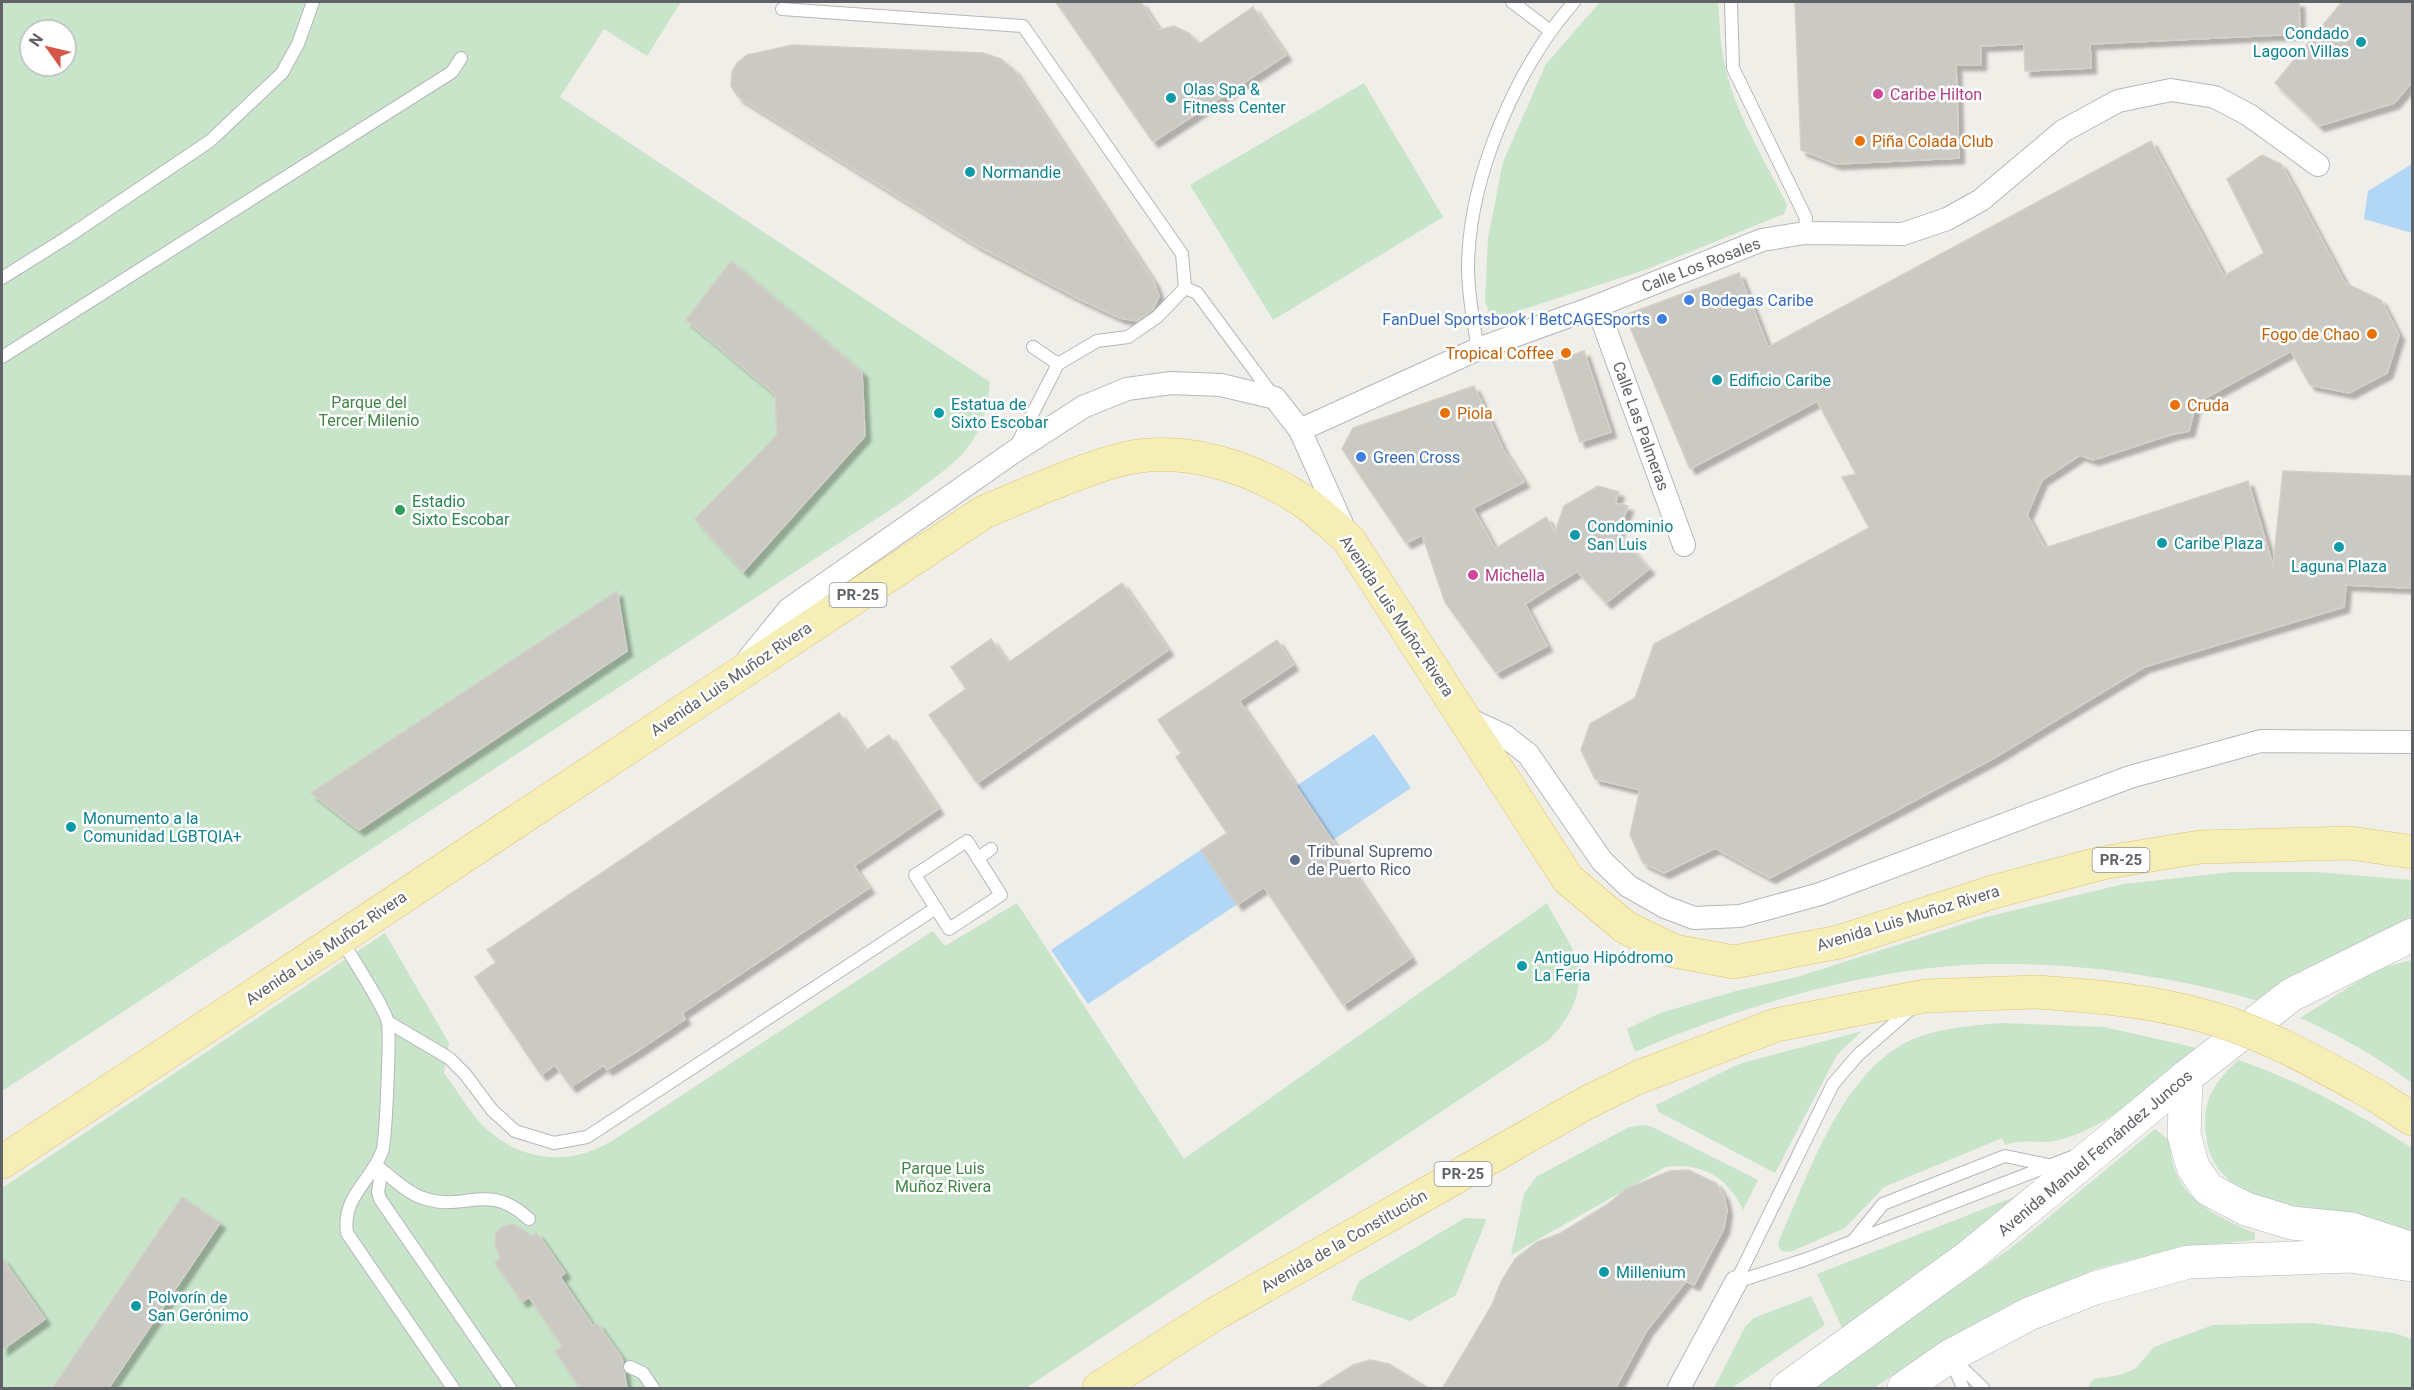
<svg xmlns="http://www.w3.org/2000/svg" width="2414" height="1390" font-family="Roboto,sans-serif">
  <style>
    .green { fill: #c8e4c9; fill-rule: evenodd }
    .water { fill: #b2d6f5 }
    .building { fill: #cbc9c4; stroke: #d4d0c7; stroke-width: 1.5; filter: url(#shadow) }
    .lines { fill: none; stroke-linecap: round; stroke-linejoin: round }
    .lane-casing { stroke: #b5b7bb; stroke-width: 14 }
    .street-casing { stroke: #b5b7bb; stroke-width: 24 }
    .secondary-casing { stroke: #b4b6bb; stroke-width: 34 }
    .primary-casing { stroke: #e2c56f; stroke-width: 34 }
    .lane { stroke: #fff; stroke-width: 12 }
    .street { stroke: #fff; stroke-width: 22 }
    .secondary { stroke: #fff; stroke-width: 33 }
    .primary { stroke: #f6eeb7; stroke-width: 33 }
    .primary-bridge-casing { stroke: #e2c56f; stroke-width: 34; stroke-linecap: butt }
    .primary-bridge { stroke: #f6eeb7; stroke-width: 33 }
    .culture-dot { fill: #0f9aa8; stroke: #fff; stroke-width: 2 }
    .hotel-dot { fill: #d1479c; stroke: #fff; stroke-width: 2 }
    .food-dot { fill: #e8710a; stroke: #fff; stroke-width: 2 }
    .shop-dot { fill: #3f7fe0; stroke: #fff; stroke-width: 2 }
    .leisure-dot { fill: #2e9e5b; stroke: #fff; stroke-width: 2 }
    .service-dot { fill: #5c6f8a; stroke: #fff; stroke-width: 2 }
    .labels { text-anchor: middle; dominant-baseline: central; stroke-width: 5; stroke-linejoin: round; paint-order: stroke }
    .shield { fill: #fff; stroke: #8f9194; stroke-width: 1.5 }
    .shield-label { font-size: 15px; font-weight: bold; fill: #5f6266 }
    .culture-label { font-size: 16px; fill: #0d838f; stroke: #fff; text-anchor: start }
    .hotel-label { font-size: 16px; fill: #b23c85; stroke: #fff; text-anchor: start }
    .food-label { font-size: 16px; fill: #c56008; stroke: #fff; text-anchor: start }
    .street-label { font-size: 16px; fill: #5f6266; stroke: #fff }
    .shop-label { font-size: 16px; fill: #366cbe; stroke: #fff; text-anchor: start }
    .park-label { font-size: 16px; fill: #418446; stroke: #fff }
    .leisure-label { font-size: 16px; fill: #27864d; stroke: #fff; text-anchor: start }
    .service-label { font-size: 16px; fill: #4e5e75; stroke: #fff; text-anchor: start }
  </style>
  <defs>
    <filter id="shadow"><feDropShadow dx="5.5" dy="5.5" stdDeviation="1.5" flood-color="#0004"/></filter>
  </defs>
  <rect width="100%" height="100%" fill="#f0eee8"/>
  <g class="green">
    <path d="M2 2H681L647 56 604 29 560 97 990 382C984 449 955 462 905 500L2 1091ZM30 30H66V66H30Z"/>
    <path d="M1600 2H1718C1720 25 1720 48 1726 70 1737 117 1766 162 1787 205L1784 214 1645 270 1499 317 1489 312 1485 302 1488 238 1503 162 1546 64Z"/>
    <path d="M1364 83 1443 217 1273 320 1190 185Z"/>
    <path d="M2232 872H2316L2412 880V921L2265 1003C2176 977 2079 962 1986 964 1870 967 1740 1006 1635 1052L1627 1029 1660 1013 1736 991 1797 977 1982 918 2124 884Z"/>
    <path d="M1017 903 1184 1159 1547 903C1554 918 1574 947 1577 961 1585 992 1569 1019 1549 1040L1026 1388H2V1188L385 933 449 1043 444 1073C458 1091 471 1116 489 1131 525 1163 572 1165 612 1141L933 931 945 946Z"/>
    <path d="M2412 960V1083C2378 1057 2339 1035 2300 1018L2378 969Z"/>
    <path d="M2001 1023 2104 1027 2197 1048C2154 1083 2111 1128 2055 1141 2037 1144 2026 1138 2005 1145L2002 1138 1884 1187 1845 1228 1790 1252 1781 1251 1778 1243C1808 1177 1839 1077 1907 1042 1935 1028 1970 1026 2001 1023Z"/>
    <path d="M1862 1031 1837 1055 1775 1173 1659 1112 1656 1105 1739 1064Z"/>
    <path d="M2238 1060C2301 1081 2356 1113 2412 1148V1232C2402 1228 2392 1224 2382 1222 2325 1211 2214 1212 2206 1136 2202 1100 2213 1084 2238 1060Z"/>
    <path d="M1643 1125 1652 1127 1758 1180 1743 1210C1728 1177 1701 1162 1665 1167L1511 1255 1524 1194 1536 1177 1629 1127Z"/>
    <path d="M2155 1129 2170 1141C2171 1196 2211 1214 2255 1233V1240L2178 1248 2096 1269 2011 1304 1915 1360 1874 1388H1812L2015 1245Z"/>
    <path d="M2027 1192 1843 1330 1817 1274Z"/>
    <path d="M1465 1218 1486 1219V1221L1456 1295 1410 1321 1351 1300 1359 1281Z"/>
    <path d="M1811 1296 1825 1325 1732 1388H1714L1745 1327 1754 1318Z"/>
    <path d="M2311 1323 2394 1333 2412 1339V1388H2088L2093 1379 2120 1375 2135 1369 2154 1347 2213 1325Z"/>
  </g>
  <g class="water">
    <path d="M2412 164V233L2364 219 2368 191Z"/>
    <path d="M1374 734 1411 788 1088 1004 1051 950Z"/>
  </g>
  <g class="building">
    <path d="M1056 2H1141L1159 30 1174 26 1189 33 1199 44 1253 7 1286 55 1153 142Z"/>
    <path d="M1795 2H2299L2300 34 2090 44 2091 68 2025 71 2024 44 1981 46V65H1956L1959 158 1836 164 1801 150Z"/>
    <path d="M2342 2H2412V82L2394 103 2319 126 2275 83Z"/>
    <path d="M793 45 983 53 1001 59 1014 70 1154 282 1159 296 1153 309 1137 321 1120 318 1079 299 978 246 738 97 731 86 732 72 737 63 747 55Z"/>
    <path d="M2151 141 2224 276 2264 253 2227 179 2262 155 2281 164 2345 283 2381 300 2399 335 2387 373 2349 393 2310 385 2291 351 2196 403 2189 431 2173 434 2093 460 2080 455 2042 480 2027 515 2045 548 2248 481 2273 566 2283 471 2412 476V583L2410 582V588L2346 585 2344 607 2144 667 1994 758 1770 878 1715 848 1664 873 1643 863 1630 835 1640 790 1595 779 1581 750 1590 724 1635 698 1654 644 1869 528 1842 477 1856 474 1817 401 1690 469 1625 315 1739 273 1768 347Z"/>
    <path d="M731 261 862 372 865 436 743 572 695 519 777 435 775 394 686 320Z"/>
    <path d="M1584 351 1611 432 1580 442 1553 362Z"/>
    <path d="M1474 386 1503 449 1524 482 1473 508 1495 549 1546 517 1555 532 1564 506 1598 486 1619 492 1615 503 1628 506 1618 533 1649 569 1606 603 1577 571 1525 604 1547 646 1496 673 1445 602 1422 535 1406 543 1342 449 1353 428Z"/>
    <path d="M1122 583 1168 650 977 783 929 715 966 689 951 667 991 639 1008 663Z"/>
    <path d="M617 591 627 651 359 830 311 793Z"/>
    <path d="M1277 640 1293 665 1239 701 1411 958 1343 1005 1264 887 1237 905 1201 850 1227 833 1176 757 1181 753 1158 720Z"/>
    <path d="M839 713 865 751 889 735 938 809 854 866 869 888 682 1013 685 1019 637 1051 607 1070 604 1065 571 1087 555 1065 541 1075 475 977 496 962 487 950Z"/>
    <path d="M1688 1170 1716 1183 1724 1196 1727 1210 1724 1228 1694 1285 1686 1281 1647 1330 1615 1389H1442L1492 1305 1501 1282 1515 1259 1537 1242 1561 1233 1608 1204 1626 1189 1670 1171Z"/>
    <path d="M182 1197 220 1223 108 1389H52Z"/>
    <path d="M514 1224 532 1236 537 1233 565 1273 560 1277 593 1326 597 1323 622 1358 627 1389H581L555 1351 562 1346 529 1297 522 1302 495 1263 500 1259 495 1244 496 1233 503 1226Z"/>
    <path d="M2 1258 45 1319 2 1350Z"/>
    <path d="M1370 1360 1389 1364 1430 1389H1315L1353 1365Z"/>
  </g>
  <g class="lines">
    <g class="lane-casing">
      <g id="lane">
        <path d="M1512 2 1549 30"/>
        <path d="M1731 2 1733 68 1806 218 1804 233"/>
        <path d="M782 9 1023 26 1182 254 1185 288"/>
        <path d="M2 278 66 238 210 141 282 73 298 44 313 2"/>
        <path d="M1185 288 1197 293 1274 397"/>
        <path d="M1033 347 1058 364"/>
        <path d="M1478 349C1473 322 1468 293 1468 266 1469 177 1516 68 1574 2"/>
        <path d="M2 357 452 72 461 58"/>
        <path d="M1016 446 1058 364 1097 341 1128 337 1157 317 1185 288"/>
        <path d="M967 841 1001 895 949 929 915 875Z"/>
        <path d="M978 858 991 849"/>
        <path d="M341 939C350 955 386 1009 388 1023 390 1037 386 1142 382 1152 369 1184 342 1197 347 1233L453 1388"/>
        <path d="M388 1022 449 1058 465 1074 492 1110 515 1131 554 1143 587 1137 936 908"/>
        <path d="M376 1165 380 1180 378 1192 380 1199 510 1388"/>
        <path d="M377 1166C390 1176 407 1193 423 1198 465 1213 487 1180 529 1219"/>
        <path d="M1853 1241 1883 1204 2005 1156 2048 1165"/>
        <path d="M1736 1282 1804 1260 2072 1157"/>
        <path d="M1736 1282 1833 1084 1858 1055 1913 1007"/>
        <path d="M1951 1357 1983 1388"/>
        <path d="M1951 1360 1963 1388"/>
        <path d="M630 1367 643 1373 653 1388"/>
      </g>
    </g>
    <g class="street-casing">
      <g id="street">
        <path d="M1597 306 1684 545"/>
        <path d="M1300 430 1478 349 1597 306 1762 240 1804 233 1903 234 1947 219 1981 200 2063 131 2118 101 2171 90 2215 97 2249 115 2318 165"/>
        <path d="M749 658 789 609 1012 453 1083 407 1127 389 1171 383 1221 385 1275 398 1300 430 1346 533"/>
        <path d="M1466 718 1505 736 1528 754 1602 861 1628 886 1665 907 1694 918 1740 916 1820 894 2130 777 2261 741 2412 742"/>
        <path d="M1679 1388 1736 1282"/>
      </g>
    </g>
    <g class="secondary-casing">
      <g id="secondary">
        <path d="M2186 1077 2184 1135 2193 1167 2208 1189 2246 1209 2292 1223 2351 1229 2412 1249"/>
        <path d="M1787 1388 1971 1255 2186 1077 2291 995 2412 935"/>
        <path d="M1904 1388 1950 1356 2029 1314 2095 1288 2188 1262 2350 1256 2412 1265"/>
      </g>
    </g>
    <g class="primary-casing">
      <g id="primary">
        <path d="M2375 1095 2412 1119"/>
        <path d="M2 1162 984 512C1026 495 1068 475 1112 462 1176 442 1249 465 1303 501 1320 512 1334 527 1349 540L1568 879 1625 927 1674 951 1734 962 1839 942 1993 892 2102 863 2200 847 2350 843 2412 852"/>
        <path d="M1099 1388 1215 1314 1586 1103 1639 1077 1776 1025 1925 996 2036 992"/>
      </g>
    </g>
    <use href="#lane" class="lane"/>
    <use href="#street" class="street"/>
    <use href="#secondary" class="secondary"/>
    <use href="#primary" class="primary"/>
    <g class="primary-bridge-casing">
      <path id="primary-bridge" d="M2036 992C2092 996 2149 1000 2204 1016 2264 1032 2321 1065 2375 1095"/>
    </g>
    <use href="#primary-bridge" class="primary-bridge"/>
  </g>
  <g class="culture-dot">
    <circle cx="2361" cy="42" r="6"/>
    <circle cx="1171" cy="98" r="6"/>
    <circle cx="970" cy="172" r="6"/>
    <circle cx="1717" cy="380" r="6"/>
    <circle cx="939" cy="413" r="6"/>
    <circle cx="1575" cy="535" r="6"/>
    <circle cx="2162" cy="543" r="6"/>
    <circle cx="2339" cy="547" r="6"/>
    <circle cx="71" cy="827" r="6"/>
    <circle cx="1522" cy="966" r="6"/>
    <circle cx="1604" cy="1272" r="6"/>
    <circle cx="136" cy="1306" r="6"/>
  </g>
  <g class="hotel-dot">
    <circle cx="1878" cy="94" r="6"/>
    <circle cx="1473" cy="575" r="6"/>
  </g>
  <g class="food-dot">
    <circle cx="1860" cy="141" r="6"/>
    <circle cx="2372" cy="334" r="6"/>
    <circle cx="1566" cy="353" r="6"/>
    <circle cx="2175" cy="405" r="6"/>
    <circle cx="1445" cy="413" r="6"/>
  </g>
  <g class="shop-dot">
    <circle cx="1689" cy="300" r="6"/>
    <circle cx="1662" cy="319" r="6"/>
    <circle cx="1361" cy="457" r="6"/>
  </g>
  <circle class="leisure-dot" cx="400" cy="510" r="6"/>
  <circle class="service-dot" cx="1295" cy="860" r="6"/>
  <g class="labels">
    <g class="shield">
      <rect x="829.5" y="583" width="57" height="24" rx="4.5"/>
      <rect x="2092.5" y="848" width="57" height="24" rx="4.5"/>
      <rect x="1434.5" y="1162" width="57" height="24" rx="4.5"/>
    </g>
    <g class="shield-label">
      <text x="858" y="595">PR-25</text>
      <text x="2121" y="860">PR-25</text>
      <text x="1463" y="1174">PR-25</text>
    </g>
    <g class="culture-label">
      <text x="2349" y="33" text-anchor="end">Condado<tspan x="2349" dy="18">Lagoon Villas</tspan></text>
      <text x="1183" y="89">Olas Spa &amp;<tspan x="1183" dy="18">Fitness Center</tspan></text>
      <text x="982" y="172">Normandie</text>
      <text x="1729" y="380">Edificio Caribe</text>
      <text x="951" y="404">Estatua de<tspan x="951" dy="18">Sixto Escobar</tspan></text>
      <text x="1587" y="526">Condominio<tspan x="1587" dy="18">San Luis</tspan></text>
      <text x="2174" y="543">Caribe Plaza</text>
      <text x="2339" y="566" text-anchor="middle">Laguna Plaza</text>
      <text x="83" y="818">Monumento a la<tspan x="83" dy="18">Comunidad LGBTQIA+</tspan></text>
      <text x="1534" y="957">Antiguo Hipódromo<tspan x="1534" dy="18">La Feria</tspan></text>
      <text x="1616" y="1272">Millenium</text>
      <text x="148" y="1297">Polvorín de<tspan x="148" dy="18">San Gerónimo</tspan></text>
    </g>
    <g class="hotel-label">
      <text x="1890" y="94">Caribe Hilton</text>
      <text x="1485" y="575">Michella</text>
    </g>
    <g class="food-label">
      <text x="1872" y="141">Piña Colada Club</text>
      <text x="2360" y="334" text-anchor="end">Fogo de Chao</text>
      <text x="1554" y="353" text-anchor="end">Tropical Coffee</text>
      <text x="2187" y="405">Cruda</text>
      <text x="1457" y="413">Piola</text>
    </g>
    <g class="street-label">
      <text transform="translate(1701 265) rotate(-21)">Calle Los Rosales</text>
      <text transform="translate(1641 426) rotate(70)">Calle Las Palmeras</text>
      <text transform="translate(1397 616) rotate(56)">Avenida Luis Muñoz Rivera</text>
      <text transform="translate(731 679) rotate(-34)">Avenida Luis Muñoz Rivera</text>
      <text transform="translate(1908 918) rotate(-17)">Avenida Luis Muñoz Rivera</text>
      <text transform="translate(326 948) rotate(-34)">Avenida Luis Muñoz Rivera</text>
      <text transform="translate(2095 1153) rotate(-40)">Avenida Manuel Fernández Juncos</text>
      <text transform="translate(1344 1241) rotate(-30)">Avenida de la Constitución</text>
    </g>
    <g class="shop-label">
      <text x="1701" y="300">Bodegas Caribe</text>
      <text x="1650" y="319" text-anchor="end">FanDuel Sportsbook I BetCAGESports</text>
      <text x="1373" y="457">Green Cross</text>
    </g>
    <g class="park-label">
      <text x="369" y="402">Parque del<tspan x="369" dy="18">Tercer Milenio</tspan></text>
      <text x="943" y="1168">Parque Luis<tspan x="943" dy="18">Muñoz Rivera</tspan></text>
    </g>
    <g class="leisure-label">
      <text x="412" y="501">Estadio<tspan x="412" dy="18">Sixto Escobar</tspan></text>
    </g>
    <g class="service-label">
      <text x="1307" y="851">Tribunal Supremo<tspan x="1307" dy="18">de Puerto Rico</tspan></text>
    </g>
  </g>
  <rect width="2414" height="1390" fill="none" stroke="#5f6266" stroke-width="6"/>
  <g transform="translate(48 48) rotate(304)"><circle r="28" fill="#ffffff" stroke="#bfc0c2" stroke-width="1.5"/>
  <path d="M0-4.5L10 22L0 15L-10 22Z" fill="#d65748"/>
  <text y="-9" font-size="16" font-weight="bold" text-anchor="middle" fill="#5f6266">N</text>
  </g>
</svg>
